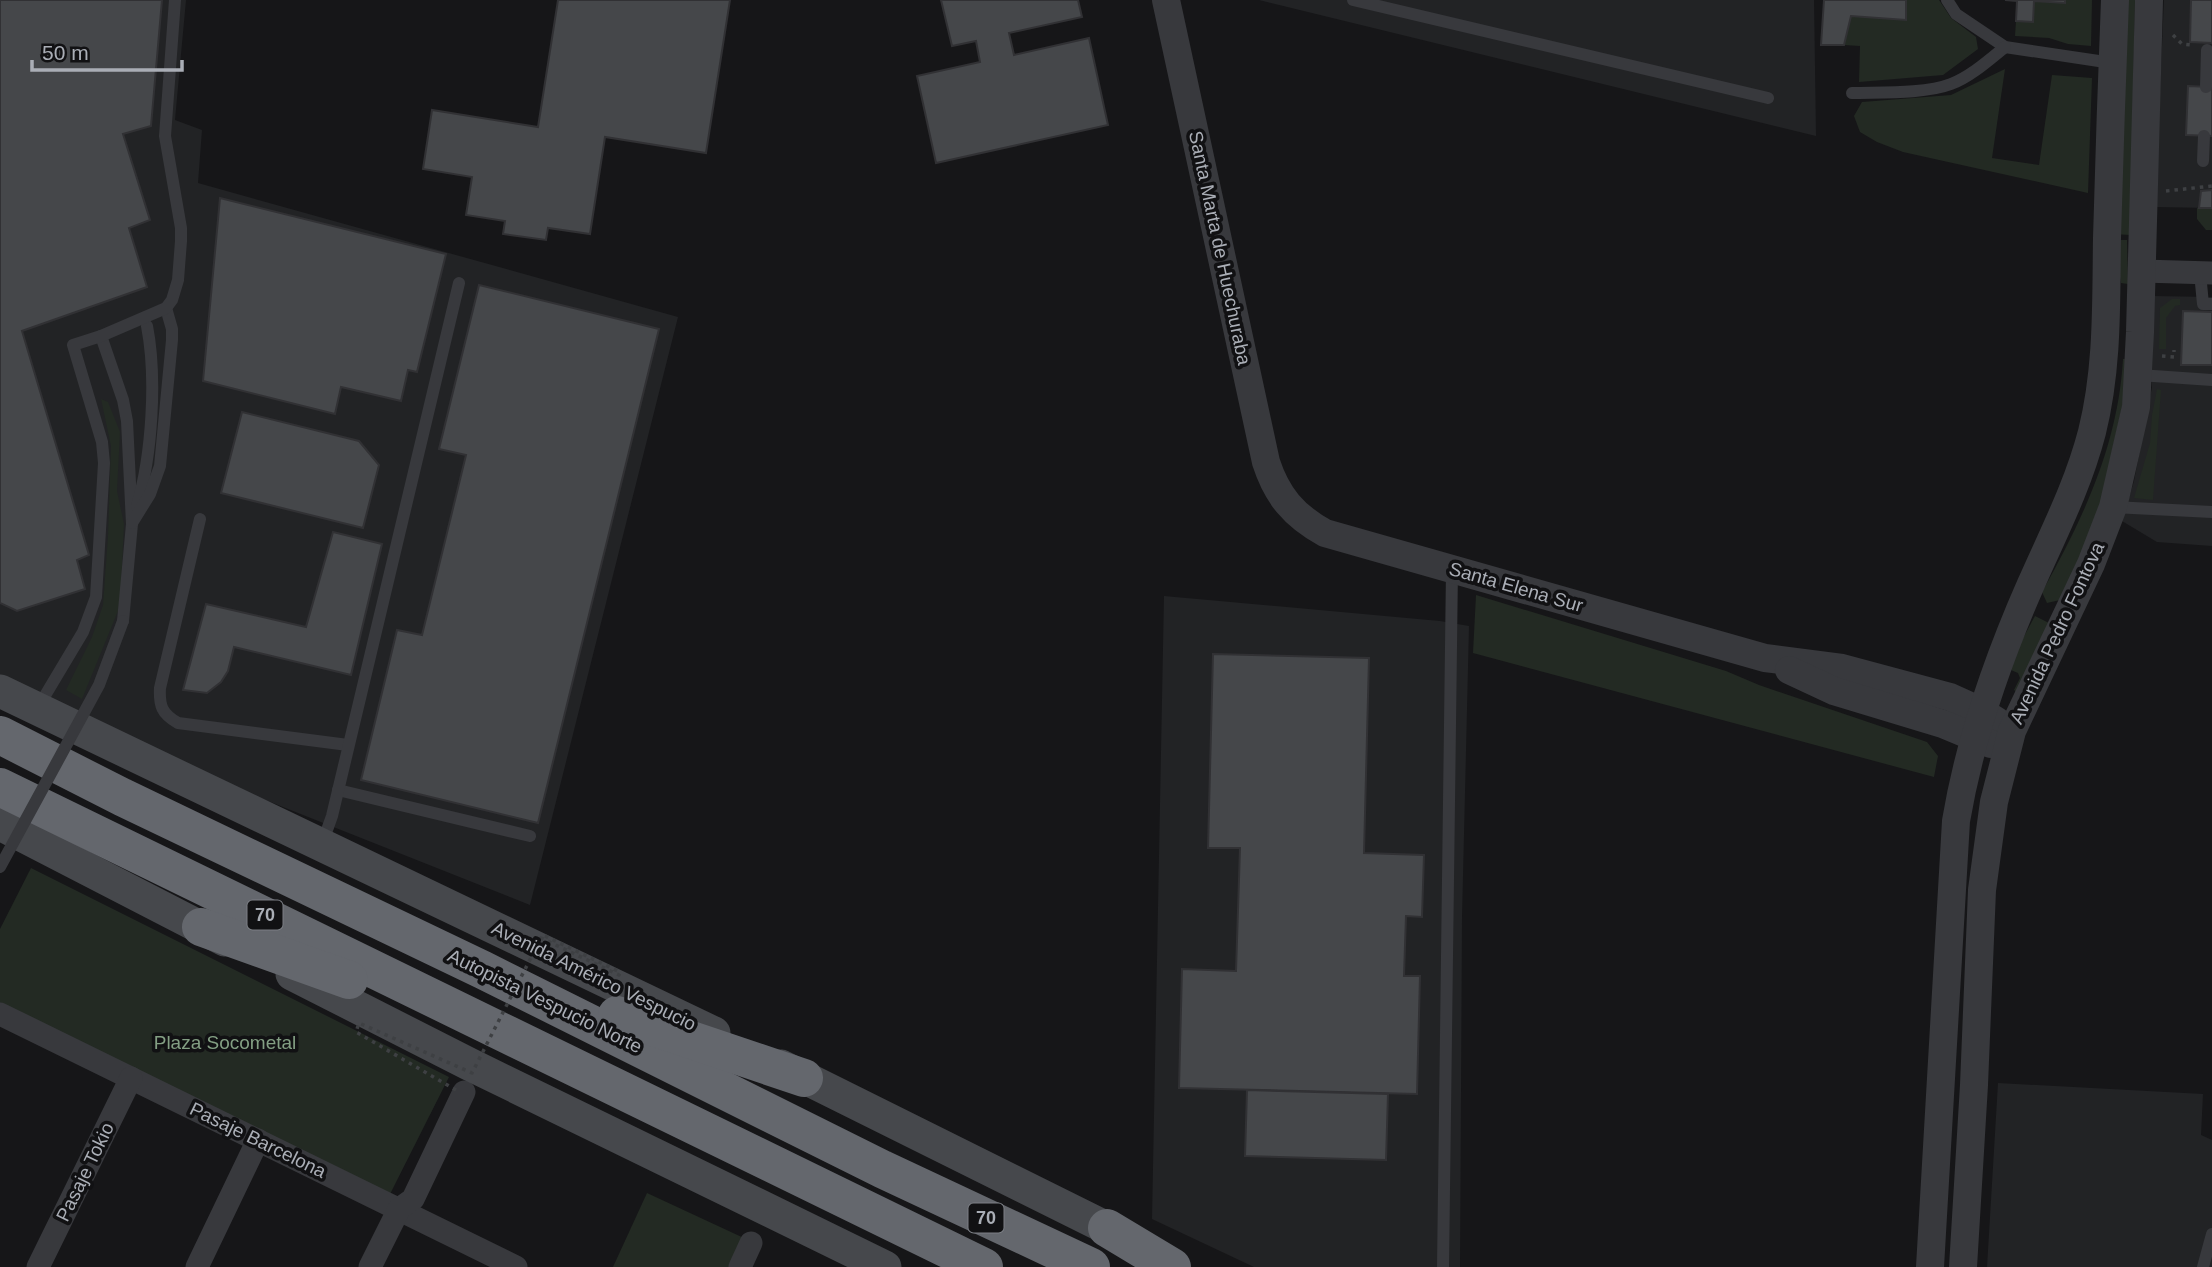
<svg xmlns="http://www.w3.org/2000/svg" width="2212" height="1267" font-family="Helvetica,sans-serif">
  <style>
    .built { fill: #222325 }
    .green { fill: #232a23 }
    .building { fill: #45474a; stroke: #313134; stroke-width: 2 }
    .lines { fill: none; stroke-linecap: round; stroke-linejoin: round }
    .path { stroke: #3e4043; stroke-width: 3.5; stroke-dasharray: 3.5 5; stroke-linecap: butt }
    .service { stroke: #38393d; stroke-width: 12 }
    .minor { stroke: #38393d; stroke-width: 23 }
    .tertiary { stroke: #38393d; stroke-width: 28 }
    .secondary { stroke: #46484c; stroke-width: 33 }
    .motorway { stroke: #64676d; stroke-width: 38 }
    .path-bridge { stroke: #3e4043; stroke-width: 3.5; stroke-dasharray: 3.5 5; stroke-linecap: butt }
    .service-bridge { stroke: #38393d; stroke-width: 12 }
    .labels { text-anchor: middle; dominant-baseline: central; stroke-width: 7; stroke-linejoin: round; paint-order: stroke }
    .shield { fill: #111113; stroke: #7c7f85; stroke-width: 2 }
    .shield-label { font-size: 18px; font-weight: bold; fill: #aaaeb6 }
    .street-label { font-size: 19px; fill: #aaaeb6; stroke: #111113 }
    .park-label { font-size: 19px; fill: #839f83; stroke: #111113 }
  </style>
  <rect width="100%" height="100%" fill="#161618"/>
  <g class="built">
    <path d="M0 0H186L175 120 202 130 198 183 678 317 530 905 157 757 0 679Z"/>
    <path d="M1259 0H1814L1816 136Z"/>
    <path d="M2164 0H2212V208L2155 207Z"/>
    <path d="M2152 296 2212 297V546L2157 542 2122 521 2134 481 2152 387Z"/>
    <path d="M1164 596 1440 621 1469 626 1462 918 1460 1267H1254L1152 1219Z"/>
    <path d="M1998 1083 2203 1094 2201 1135 2212 1140V1267H1987Z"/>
  </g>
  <g class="green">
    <path d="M1906 0H1939L1951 18 1976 37 1978 49 1943 75 1859 82 1860 46 1844 45 1851 16 1906 20Z"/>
    <path d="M2065 0H2092L2091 46 2068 44 2049 38 2015 36 2016 21H2033L2034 1 2065 3Z"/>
    <path d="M2122 0H2135L2130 235 2113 234Z"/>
    <path d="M2005 69 1992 158 2039 165 2052 75 2092 78 2088 193 1903 152 1877 142 1860 132 1854 116 1862 102 1951 95Z"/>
    <path d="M2197 208H2212V230H2206L2197 219Z"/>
    <path d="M2114 240H2127L2128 284 2121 283Z"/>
    <path d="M2172 299H2180V305L2175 306 2166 318V349H2159L2160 308Z"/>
    <path d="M2123 359H2125L2123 402 2094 533 2060 600 2047 603 2042 592C2083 519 2118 445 2123 359Z"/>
    <path d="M2157 389 2161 390 2153 500 2134 498 2150 443 2152 415Z"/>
    <path d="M101 399 108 402 120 432 117 491 124 524 121 588 118 611 82 699 66 690 92 637 103 605 108 536 111 446Z"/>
    <path d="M1476 595 1726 671 1759 685 1927 742 1938 756 1934 777 1473 653Z"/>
    <path d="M2035 616 2053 625 2020 694 2014 690 2020 678 2018 673 2011 670 2015 653Z"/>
    <path d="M31 868 449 1077 387 1200 0 1006V929Z"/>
    <path d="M647 1193 746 1239 733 1267H613Z"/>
  </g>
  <g class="building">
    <path d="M0 0H162L151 126 123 134 150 220 129 228 147 287 22 331 89 555 77 560 85 589 17 611 0 603Z"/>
    <path d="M558 0H730L706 153 605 137 590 234 548 228 546 240 503 234 505 221 466 215 472 177 423 169 432 110 538 127Z"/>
    <path d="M941 0H1078L1082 17 1009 33 1014 55 1089 38 1108 125 936 163 917 76 980 62 976 41 952 46Z"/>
    <path d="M1824 0H1906V20L1851 16 1844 45H1821Z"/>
    <path d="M2005 0H2065V3L2034 1 2033 22 2016 21 2017 1Z"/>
    <path d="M2191 0H2212V43L2190 42Z"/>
    <path d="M2188 86 2212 87V136L2186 135Z"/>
    <path d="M2212 190V208H2199L2201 191Z"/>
    <path d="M220 198 446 254 417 372 408 370 401 401 341 387 335 414 203 381Z"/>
    <path d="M479 285 659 329 538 823 361 780 397 630 422 635 466 455 439 449Z"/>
    <path d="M2183 311 2212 312V365H2181Z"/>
    <path d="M242 412 359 441 379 465 363 528 221 493Z"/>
    <path d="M333 532 382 544 351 675 234 647 228 671 221 682 207 693 183 690 206 604 306 627Z"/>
    <path d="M1213 654 1369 658 1364 853 1424 855 1422 917 1406 916 1404 976H1420L1417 1094 1179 1088 1182 969 1236 971 1240 848H1208Z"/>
    <path d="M1247 1090 1388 1094 1386 1160 1245 1156Z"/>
  </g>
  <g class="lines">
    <g class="path">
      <path d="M2173 35 2182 44 2192 45"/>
      <path d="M2166 191 2212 186"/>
      <path d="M2162 356 2174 357V350"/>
    </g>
    <g class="service">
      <path d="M1353 0 1768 98"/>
      <path d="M1947 0 1956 14 2005 47 2112 63"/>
      <path d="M2206 87 2207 50"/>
      <path d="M1852 93C1879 92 1925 94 1951 84 1970 77 1989 60 2005 47"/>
      <path d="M2203 161 2204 136"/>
      <path d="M2200 273 2203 304H2212"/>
      <path d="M101 336 123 400 127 421 132 524 123 621"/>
      <path d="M2139 375 2212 380"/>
      <path d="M137 506C152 455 157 378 147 326"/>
      <path d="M2113 507 2212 512"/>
      <path d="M200 519 160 688C159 706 162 714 178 723L348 745"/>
      <path d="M132 523 150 494 160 466 172 340V329L166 308"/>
      <path d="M37 709 83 632 96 597 104 463 102 442 73 345 101 336 166 308 172 300 178 280 181 241V228L165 136 175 0"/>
      <path d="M338 790 530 836"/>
      <path d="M322 844 332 816 459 283"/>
      <path d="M1443 1267 1452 569"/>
      <path d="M2203 1267 2212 1234"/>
    </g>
    <g class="minor">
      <path d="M2142 271 2212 273"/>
      <path d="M0 1014 516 1267"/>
      <path d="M38 1267 131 1078"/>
      <path d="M197 1267 258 1140"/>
      <path d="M370 1267 399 1209 413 1199 464 1092"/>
      <path d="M740 1267 751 1243"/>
    </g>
    <g class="tertiary">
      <path d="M1166 0 1266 462C1277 496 1294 516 1325 533L1765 658 1842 668 1950 697 1981 711 1997 721"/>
      <path d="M1789 670 1834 691 1943 724 1991 744"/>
      <path d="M1930 1267 1956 821C1970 738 1997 661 2031 584 2053 534 2078 486 2092 432 2108 368 2106 303 2107 238 2109 159 2112 79 2115 0"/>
      <path d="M1963 1267 1974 1085 1982 890 1994 802 2012 731 2091 564 2113 507 2136 407 2140 332 2149 0"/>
    </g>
    <g class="secondary">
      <path d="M0 691 714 1033"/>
      <path d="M0 824 225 940"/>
      <path d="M292 974 469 1064 885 1267"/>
      <path d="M781 1066 1131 1240"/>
    </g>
    <g class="motorway">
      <path d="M0 735 122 797 483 970 882 1169 1091 1267"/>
      <path d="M0 787 984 1267"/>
      <path d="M201 927 349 980"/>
      <path d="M617 1015 804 1078"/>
      <path d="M1107 1228 1172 1267"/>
    </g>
    <path class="path-bridge" d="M456 1090 356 1032 359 1023 472 1073 541 938 619 975 620 972 543 935"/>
    <path class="service-bridge" d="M0 867 99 685 123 621"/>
  </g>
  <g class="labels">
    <g class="shield">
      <rect x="247.5" y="900.5" width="35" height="29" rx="5"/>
      <rect x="968.5" y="1203.5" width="35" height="29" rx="5"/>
    </g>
    <g class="shield-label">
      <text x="265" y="915">70</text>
      <text x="986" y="1218">70</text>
    </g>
    <g class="street-label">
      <text transform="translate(1220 248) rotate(78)">Santa Marta de Huechuraba</text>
      <text transform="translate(1516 587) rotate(16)">Santa Elena Sur</text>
      <text transform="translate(2057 633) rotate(-65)">Avenida Pedro Fontova</text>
      <text transform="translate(594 976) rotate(26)">Avenida Américo Vespucio</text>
      <text transform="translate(545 1001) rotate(26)">Autopista Vespucio Norte</text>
      <text transform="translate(258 1140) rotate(26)">Pasaje Barcelona</text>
      <text transform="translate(85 1172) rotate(-64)">Pasaje Tokio</text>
    </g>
    <g class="park-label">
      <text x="225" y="1042">Plaza Socometal</text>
    </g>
  </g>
  <path d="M32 60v10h150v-10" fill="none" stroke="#aaaeb6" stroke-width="3.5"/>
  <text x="42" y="60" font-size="21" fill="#aaaeb6" stroke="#111113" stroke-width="5" paint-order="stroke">50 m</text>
</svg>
